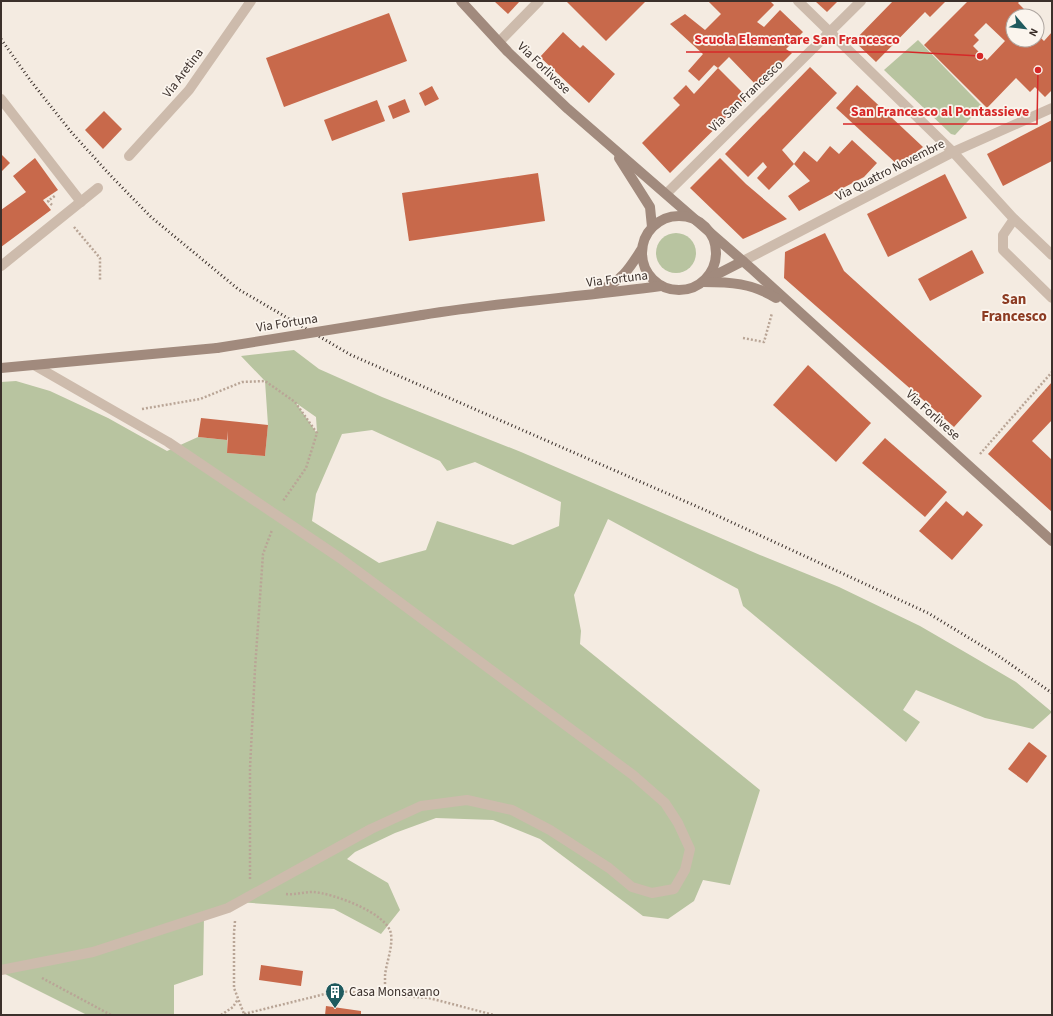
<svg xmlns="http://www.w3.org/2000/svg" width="1053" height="1016" font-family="'Source Sans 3',sans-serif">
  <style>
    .green { fill: #b8c4a0; fill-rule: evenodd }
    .building { fill: #c8694b; fill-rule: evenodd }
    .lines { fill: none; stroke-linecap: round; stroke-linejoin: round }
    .path { stroke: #b9a596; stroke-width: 2.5; stroke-dasharray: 2 2; stroke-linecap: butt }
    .lane { stroke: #cdbbac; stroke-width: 10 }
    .street { stroke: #cdbbac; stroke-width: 10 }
    .secondary { stroke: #a18a7d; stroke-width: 10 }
    .rail { stroke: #3b302b; stroke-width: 3; stroke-dasharray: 1 3; stroke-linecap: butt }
    .secondary-bridge { stroke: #a18a7d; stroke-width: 10 }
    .labels { text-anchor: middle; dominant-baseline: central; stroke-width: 3.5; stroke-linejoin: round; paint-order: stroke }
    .street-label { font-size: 13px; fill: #3b302b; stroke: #fbf5ee }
    .poi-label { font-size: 13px; fill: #3b302b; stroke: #fbf5ee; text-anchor: start }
    .quarter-label { font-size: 15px; font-weight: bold; fill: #8c3b22; stroke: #fbf5ee }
    .leader { fill: none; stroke: #d62828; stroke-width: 1.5 }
    .callout-dot { fill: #d62828; stroke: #fbf5ee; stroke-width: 1.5 }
    .callout-label { font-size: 14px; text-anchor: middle; font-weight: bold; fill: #d62828; stroke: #fbf5ee; stroke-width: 3.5; stroke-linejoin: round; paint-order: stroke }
  </style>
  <rect width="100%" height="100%" fill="#f4ebe1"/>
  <g class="green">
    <path d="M918 40 982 106 955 135 951 134 884 70Z"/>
    <circle cx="676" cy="253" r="20"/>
    <path d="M294 350 319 369 382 397 521 452 760 555 839 587 920 626 970 655 1016 682 1052 712 1033 729 985 718 916 690 903 710 920 722 906 742 743 606 738 589 608 519 574 595 581 631 580 644 760 790 730 885 703 880 694 901 668 919 643 916 540 839 493 820 436 818 395 833 355 852 347 859 388 883 400 910 381 934 334 909 238 902 204 916 203 975 174 985V1015H87L1 972V382L16 381 50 391 108 418 167 451 198 437 227 440V453L265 456 268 425 265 381 241 356ZM296 403 316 417 317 432H316ZM372 430 440 461 447 471 475 462 561 502 559 526 513 545 437 521 426 550 379 563 312 521 316 494 342 434Z"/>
  </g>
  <g class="building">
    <path d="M494 1H520L508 14Z"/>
    <path d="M566 1H646L606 41Z"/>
    <path d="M708 1H770L774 5 757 22 764 27 780 10 803 32 786 49 792 53 758 87 729 57 718 68 747 97 670 173 642 143 680 105 673 98 686 85 694 94 718 68 714 65 699 81 688 71 703 54 670 24 685 14 705 30 721 14Z"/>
    <path d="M815 1H838L827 12Z"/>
    <path d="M893 1H946L930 17 925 12 876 62 854 41Z"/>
    <path d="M968 1H1020L1018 3 1031 16H1013V40H1037V34L1044 41 1052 32V90L1045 97 1035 87 1030 92 1016 78 987 108 924 45ZM986 23 1005 41 987 60 973 46 979 40 974 35Z"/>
    <path d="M389 13 407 61 284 107 266 58Z"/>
    <path d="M563 32 580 48 583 45 615 74 589 103 540 57Z"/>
    <path d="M810 67 837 93 782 150 794 164 769 190 757 178 767 167 763 162 748 177 725 154Z"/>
    <path d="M857 85 923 147 899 166 836 108Z"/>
    <path d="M432 86 439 99 425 106 419 93Z"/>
    <path d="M405 99 410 112 393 119 388 106Z"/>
    <path d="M377 100 385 121 332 141 324 120Z"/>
    <path d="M104 111 122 129 103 149 85 130Z"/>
    <path d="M1052 120V161L1003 186 987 154Z"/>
    <path d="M852 140 877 163 864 177 799 211 788 196 810 181 794 164 804 151 817 162 830 146 839 154Z"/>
    <path d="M1 154 10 163 1 172Z"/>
    <path d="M35 158 58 190 43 200 51 210 1 247V210L26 192 13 176Z"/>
    <path d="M720 158 746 184 787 219 743 239 690 188Z"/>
    <path d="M538 173 545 221 409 241 402 193Z"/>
    <path d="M945 174 967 218 888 257 867 214Z"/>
    <path d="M825 233 844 271 982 396 954 427 784 278 785 252Z"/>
    <path d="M972 250 984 273 930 301 918 279Z"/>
    <path d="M808 365 871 423 836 462 773 405Z"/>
    <path d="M1052 382V420L1032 441 1052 460V512L988 454Z"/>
    <path d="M201 418 268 425 265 456 227 453 228 431 227 440 198 437Z"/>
    <path d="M885 438 947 492 925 517 862 463Z"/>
    <path d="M946 501 963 516 967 511 983 525 952 560 919 531Z"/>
    <path d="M1029 742 1047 756 1027 783 1008 769Z"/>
    <path d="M261 965 303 971 301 986 259 980Z"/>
    <path d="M326 1006 361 1011V1015H325Z"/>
  </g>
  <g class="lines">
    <g class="path">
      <path d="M52 205 48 201 56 195"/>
      <path d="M74 227 100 258V281"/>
      <path d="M743 338 764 342 772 313"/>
      <path d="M142 409 200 399 242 382 265 381 295 402 317 433 306 468 283 501"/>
      <path d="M980 454 1052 372"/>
      <path d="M250 879V768L255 669 263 554 272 530"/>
      <path d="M286 894C295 895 304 892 313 892 332 893 388 913 391 934 393 948 386 963 385 976 385 982 385 989 385 995"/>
      <path d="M235 921 234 933V988L244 1014 247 1015"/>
      <path d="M42 978 111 1015"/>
      <path d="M244 1014 337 991 429 998 494 1015"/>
      <path d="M221 1015 233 1007 238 999"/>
    </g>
    <g class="lane">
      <path d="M1 99 81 202"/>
      <path d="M1 266 98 188"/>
      <path d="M1 970 93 952 228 908 371 829 421 806 467 800 512 810 550 830 609 868 632 887 652 893 674 889 685 870 690 849 678 823 665 803 633 775 340 558 168 442 34 365"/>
    </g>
    <g class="street">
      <path d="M798 1 953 152 1014 219 1052 255"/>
      <path d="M499 42 539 1"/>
      <path d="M129 156 189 90 251 1"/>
      <path d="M667 193 861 1"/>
      <path d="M1014 219 1003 235V250L1052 298"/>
      <path d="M743 261 953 152 1052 108"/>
    </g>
    <g class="secondary">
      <path d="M461 1 508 52 568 109 752 269 1052 541"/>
      <path d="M619 158 650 207 652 227"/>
      <circle cx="679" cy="253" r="37"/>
      <path d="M704 281 743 261"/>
      <path d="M703 282C730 282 752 283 776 298"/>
      <path d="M599 290C620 283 630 268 641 250"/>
      <path d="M422 315C501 302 581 297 661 286"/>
      <path d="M1 368 217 348"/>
    </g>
    <path class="rail" d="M1 39 30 80 72 133 111 176 151 217 238 289 351 355 705 510 928 613 997 655 1052 693"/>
    <path class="secondary-bridge" d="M217 348 422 315"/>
  </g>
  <defs>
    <g id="building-pin" transform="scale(1)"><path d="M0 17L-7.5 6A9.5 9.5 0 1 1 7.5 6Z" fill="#1f5a5e" stroke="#fbf5ee"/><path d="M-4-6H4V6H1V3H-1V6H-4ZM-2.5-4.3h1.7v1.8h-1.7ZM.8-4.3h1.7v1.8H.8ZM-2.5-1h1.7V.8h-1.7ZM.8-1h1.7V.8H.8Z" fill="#fff"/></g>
  </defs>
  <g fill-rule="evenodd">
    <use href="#building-pin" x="335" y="992"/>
  </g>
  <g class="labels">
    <g class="street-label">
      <text transform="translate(544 68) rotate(44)">Via Forlivese</text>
      <text transform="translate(183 73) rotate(-53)">Via Aretina</text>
      <text transform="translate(746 96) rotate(-44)">Via San Francesco</text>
      <text transform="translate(890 170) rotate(-27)">Via Quattro Novembre</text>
      <text transform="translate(617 279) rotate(-7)">Via Fortuna</text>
      <text transform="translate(287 323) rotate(-9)">Via Fortuna</text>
      <text transform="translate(933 415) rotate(42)">Via Forlivese</text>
    </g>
    <g class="poi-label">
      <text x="349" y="992">Casa Monsavano</text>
    </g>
    <g class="quarter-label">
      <text x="1014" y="299">San<tspan x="1014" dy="17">Francesco</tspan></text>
    </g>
  </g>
  <path class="leader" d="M980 56L908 52H686M1038 70L1037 124H843"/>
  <g class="callout-dot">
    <circle cx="980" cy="56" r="4"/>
    <circle cx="1038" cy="70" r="4"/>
  </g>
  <g class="callout-label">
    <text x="797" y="44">Scuola Elementare San Francesco</text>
    <text x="940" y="116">San Francesco al Pontassieve</text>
  </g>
  <rect width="1053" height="1016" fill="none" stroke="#3b302b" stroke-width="4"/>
  <g transform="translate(1025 28) rotate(118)"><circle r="19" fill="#fbf5ee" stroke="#aea6a0"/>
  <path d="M0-3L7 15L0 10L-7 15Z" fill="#1f5a5e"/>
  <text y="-6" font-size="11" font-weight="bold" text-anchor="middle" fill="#3b302b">N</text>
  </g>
</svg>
